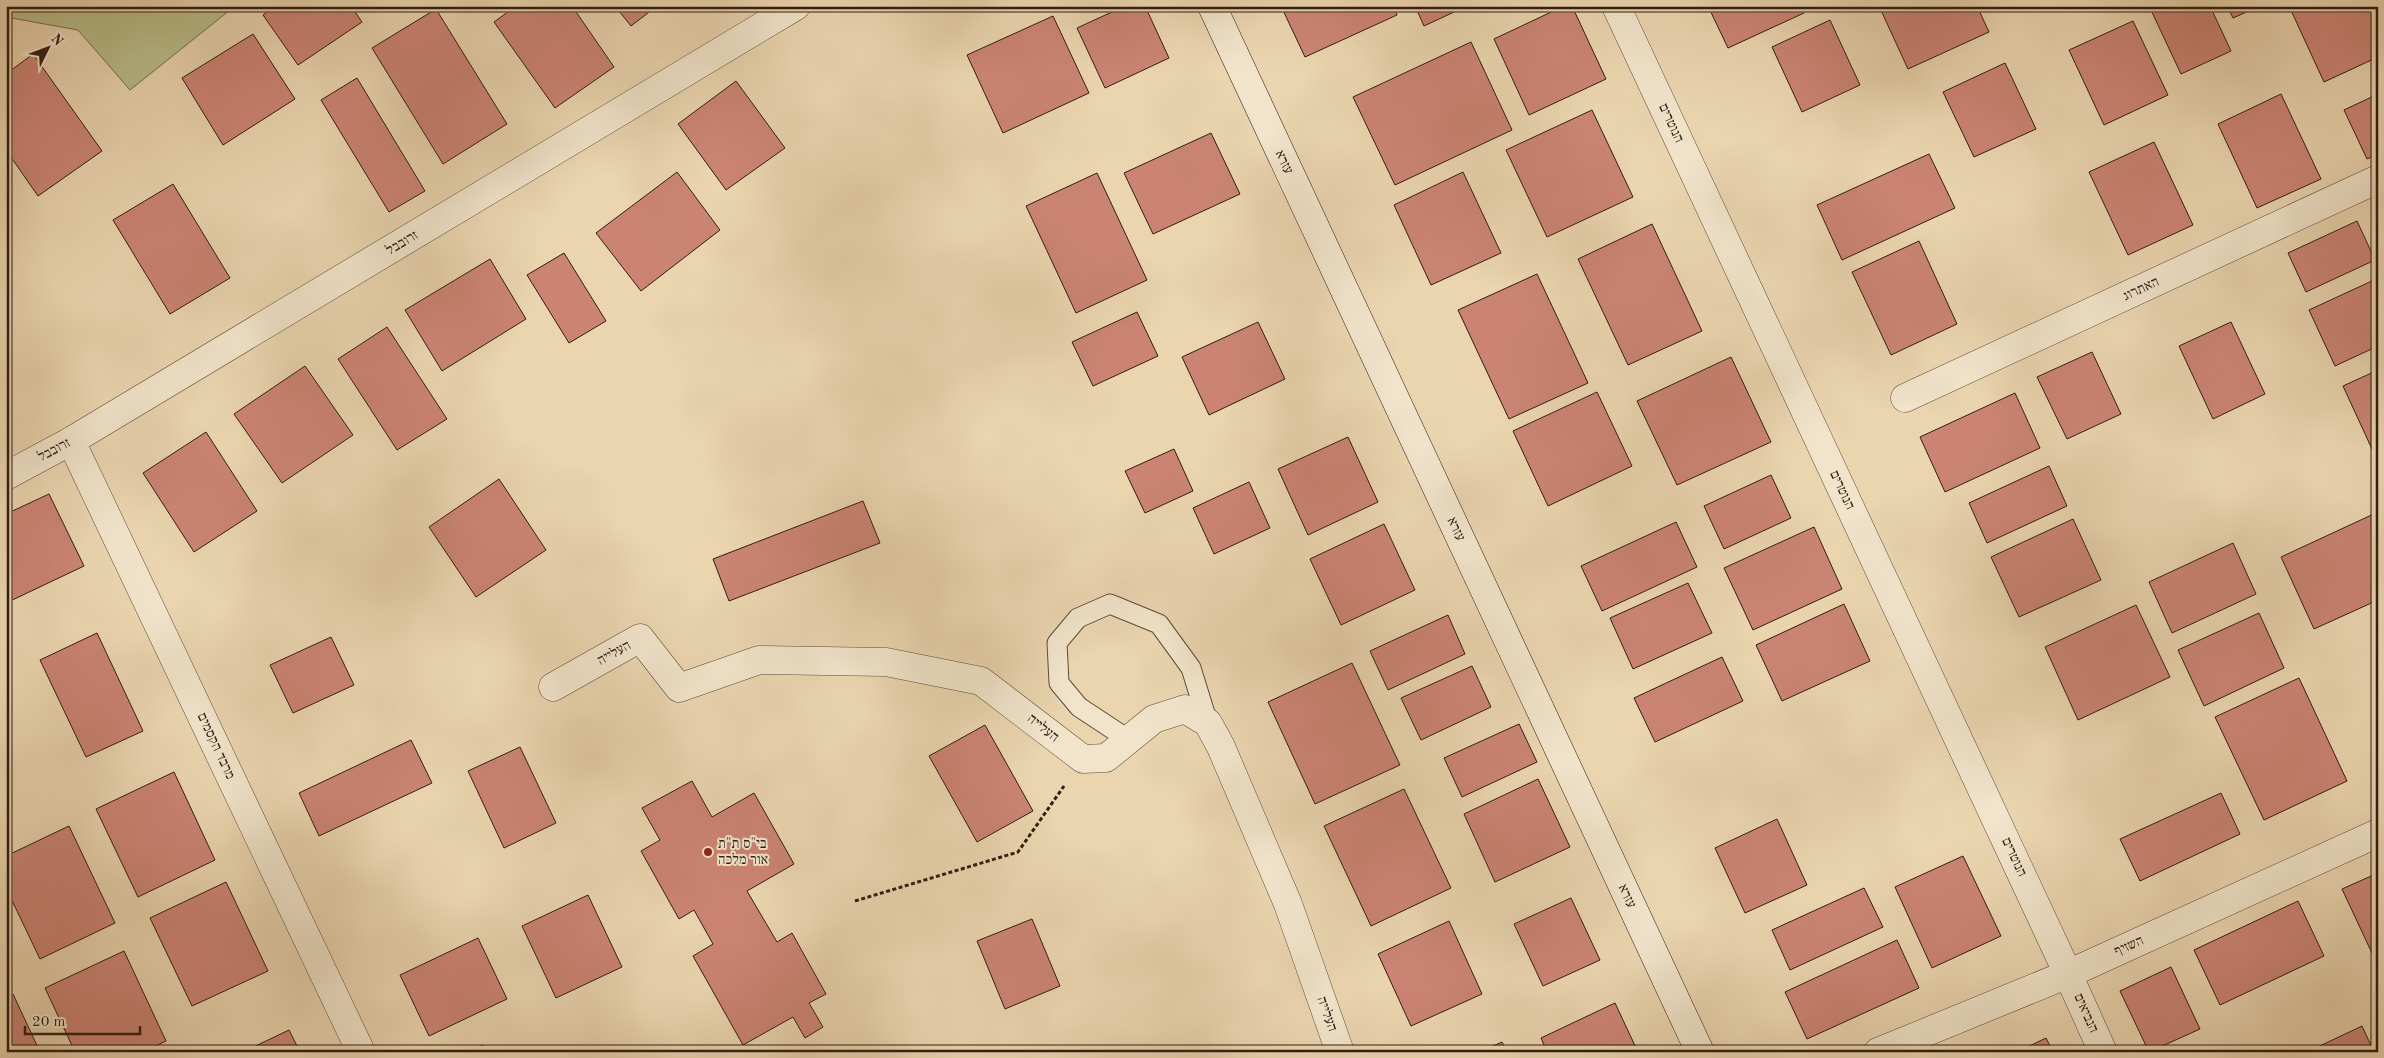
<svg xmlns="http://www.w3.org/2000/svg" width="2384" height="1058" font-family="'Old Standard TT','Frank Ruhl Libre',serif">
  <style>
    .green { fill: #b9bd89; stroke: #756c4e }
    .building { fill: #cb8474; stroke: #311c13 }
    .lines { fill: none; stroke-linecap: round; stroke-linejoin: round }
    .lane-casing { stroke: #5f4a3a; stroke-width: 21 }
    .street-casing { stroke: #5f4a3a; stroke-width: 29 }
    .secondary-casing { stroke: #311c13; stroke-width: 29 }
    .path { stroke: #311c13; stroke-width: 3; stroke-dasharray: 4 2.5; stroke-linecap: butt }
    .lane { stroke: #f1e4cb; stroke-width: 19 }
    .street { stroke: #f1e4cb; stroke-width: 28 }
    .secondary { stroke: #f1e4cb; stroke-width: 28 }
    .poi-dot { fill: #8f2418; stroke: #f1e4cb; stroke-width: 2 }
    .labels { text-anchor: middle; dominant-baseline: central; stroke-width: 4; stroke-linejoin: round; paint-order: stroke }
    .street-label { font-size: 14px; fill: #311c13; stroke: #f1e4cb }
    .poi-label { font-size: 14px; fill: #311c13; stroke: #f1e4cb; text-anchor: start }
  </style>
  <rect width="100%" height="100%" fill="#ead5af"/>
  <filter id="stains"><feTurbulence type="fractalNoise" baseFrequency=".004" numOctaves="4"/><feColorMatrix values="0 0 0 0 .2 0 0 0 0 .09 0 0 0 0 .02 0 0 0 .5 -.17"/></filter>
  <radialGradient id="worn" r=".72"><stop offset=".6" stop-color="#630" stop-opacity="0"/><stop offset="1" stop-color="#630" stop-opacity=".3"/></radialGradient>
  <path class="green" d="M6 6H235L130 90 78 30 6 17Z"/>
  <g class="building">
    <path d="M275 6H351L362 22 298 65 263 15Z"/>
    <path d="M516 6H572L614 67 555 108 494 22Z"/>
    <path d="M615 6H657L631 26Z"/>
    <path d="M1125 6H1145L1169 58 1105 88 1077 28Z"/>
    <path d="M1281 6H1394L1397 15 1305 57Z"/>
    <path d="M1415 6H1467L1424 26Z"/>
    <path d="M1564 6H1572L1606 79 1529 115 1494 39Z"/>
    <path d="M1708 6H1801L1804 13 1728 48Z"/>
    <path d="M1879 6H1977L1989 32 1908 69Z"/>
    <path d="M2153 6H2210L2231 51 2181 74 2150 8Z"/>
    <path d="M2227 6H2260L2233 18Z"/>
    <path d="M2289 6H2378V57L2324 82Z"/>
    <path d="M436 9 507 124 443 164 372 48Z"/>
    <path d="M1053 16 1089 93 1003 133 967 55Z"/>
    <path d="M1830 20 1860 85 1802 112 1772 47Z"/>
    <path d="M2133 21 2168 95 2104 125 2069 50Z"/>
    <path d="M253 34 295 99 223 145 182 78Z"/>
    <path d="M1471 42 1512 130 1395 185 1353 97Z"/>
    <path d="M33 54 102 151 38 196 6 150V74Z"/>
    <path d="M2005 63 2036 129 1974 157 1943 92Z"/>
    <path d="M357 78 425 191 389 212 321 100Z"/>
    <path d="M736 81 785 148 726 190 678 124Z"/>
    <path d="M2281 94 2321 179 2257 208 2218 124Z"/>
    <path d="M2378 94V154L2367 159 2344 110Z"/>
    <path d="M1592 110 1633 197 1547 237 1506 150Z"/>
    <path d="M1211 133 1240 194 1153 234 1124 173Z"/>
    <path d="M2154 142 2193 225 2128 255 2089 172Z"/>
    <path d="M1929 154 1955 208 1842 260 1817 205Z"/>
    <path d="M677 172 720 230 641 291 596 233Z"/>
    <path d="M1463 172 1501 253 1431 285 1394 205Z"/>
    <path d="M1097 173 1147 280 1076 313 1026 206Z"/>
    <path d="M173 184 230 278 170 314 113 220Z"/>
    <path d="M2357 221 2375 260 2306 292 2288 253Z"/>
    <path d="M1652 224 1702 331 1628 365 1578 259Z"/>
    <path d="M1919 241 1957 324 1891 355 1852 272Z"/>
    <path d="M564 253 606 321 569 343 527 275Z"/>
    <path d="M490 259 526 319 442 371 405 310Z"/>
    <path d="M1537 274 1588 383 1509 419 1458 310Z"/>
    <path d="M2374 280 2378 289V346L2335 366 2309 310Z"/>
    <path d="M1137 312 1158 356 1093 386 1072 342Z"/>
    <path d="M1258 322 1285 379 1209 415 1182 357Z"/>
    <path d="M2231 322 2265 394 2213 419 2179 346Z"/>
    <path d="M387 327 447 419 397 450 338 359Z"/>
    <path d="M2092 352 2121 414 2067 439 2037 377Z"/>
    <path d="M1731 357 1771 442 1677 485 1637 401Z"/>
    <path d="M305 366 353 435 282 483 234 414Z"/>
    <path d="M2378 370V459L2377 460 2343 386Z"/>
    <path d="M1597 392 1632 466 1548 506 1513 431Z"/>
    <path d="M2015 393 2040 448 1945 492 1920 437Z"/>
    <path d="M206 432 257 511 194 552 143 473Z"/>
    <path d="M1348 437 1378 502 1308 535 1278 469Z"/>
    <path d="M1174 449 1193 491 1145 513 1125 471Z"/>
    <path d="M2049 466 2067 506 1987 543 1969 503Z"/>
    <path d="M1771 475 1791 518 1724 549 1704 506Z"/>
    <path d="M499 479 546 550 476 597 429 527Z"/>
    <path d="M1249 482 1270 528 1214 554 1193 508Z"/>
    <path d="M49 494 84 566 6 603V514Z"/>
    <path d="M863 501 880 543 729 601 713 559Z"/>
    <path d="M2378 512V600L2314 629 2281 557Z"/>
    <path d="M2073 519 2101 580 2019 617 1991 557Z"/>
    <path d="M1676 522 1697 567 1602 611 1581 566Z"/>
    <path d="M1384 524 1415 590 1341 625 1310 559Z"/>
    <path d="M1814 527 1842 589 1753 630 1724 568Z"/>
    <path d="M2233 543 2256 594 2172 633 2149 582Z"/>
    <path d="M1688 583 1712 633 1633 669 1610 618Z"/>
    <path d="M1844 604 1870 661 1782 701 1756 645Z"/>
    <path d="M2136 605 2170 677 2078 720 2045 647Z"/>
    <path d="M2259 613 2284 668 2204 706 2178 650Z"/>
    <path d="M1448 615 1465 654 1388 690 1370 651Z"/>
    <path d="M97 633 143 731 86 757 40 660Z"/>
    <path d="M331 637 354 685 293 713 270 665Z"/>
    <path d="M1722 657 1743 701 1655 742 1634 698Z"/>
    <path d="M1352 663 1400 765 1315 804 1268 702Z"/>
    <path d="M1472 666 1491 707 1421 740 1401 698Z"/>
    <path d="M2299 678 2347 781 2264 820 2215 717Z"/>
    <path d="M1519 724 1537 762 1462 797 1444 758Z"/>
    <path d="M985 725 1033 811 977 842 929 756Z"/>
    <path d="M411 740 432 783 319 836 299 793Z"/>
    <path d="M520 747 556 823 504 848 468 771Z"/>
    <path d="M174 772 215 860 138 897 96 809Z"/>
    <path d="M1538 779 1570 847 1495 882 1464 814Z"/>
    <path d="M692 781 712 817 754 793 794 864 747 891 777 942 792 933 826 994 809 1003 823 1027 805 1038 793 1017 743 1045 693 956 713 944 694 910 679 919 641 851 660 840 642 808Z"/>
    <path d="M1404 789 1451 888 1371 926 1324 826Z"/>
    <path d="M2221 793 2240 834 2140 881 2120 839Z"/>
    <path d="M1777 819 1807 885 1745 913 1715 848Z"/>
    <path d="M69 826 115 923 40 959 6 888V856Z"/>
    <path d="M1963 856 2001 936 1932 968 1895 887Z"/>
    <path d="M2378 873V966L2342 889Z"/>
    <path d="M226 882 268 971 192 1006 150 918Z"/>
    <path d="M1864 888 1883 927 1790 970 1772 930Z"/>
    <path d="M588 895 622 967 556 998 522 926Z"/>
    <path d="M1571 898 1600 960 1543 986 1514 924Z"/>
    <path d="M2298 901 2324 956 2220 1005 2194 950Z"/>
    <path d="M1032 919 1060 986 1005 1009 977 941Z"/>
    <path d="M1449 921 1482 994 1411 1026 1378 954Z"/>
    <path d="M478 938 507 999 429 1036 400 975Z"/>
    <path d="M1897 940 1919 988 1807 1039 1785 992Z"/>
    <path d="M124 951 166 1041 143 1052H75L45 988Z"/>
    <path d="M2171 967 2200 1029 2149 1052 2120 991Z"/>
    <path d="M13 994 40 1052H6V997Z"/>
    <path d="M1615 1003 1638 1052H1547L1541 1038Z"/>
    <path d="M2362 1026 2374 1052H2307Z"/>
    <path d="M289 1030 300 1052H243Z"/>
    <path d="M2046 1038 2053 1052H2017Z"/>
    <path d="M1502 1042 1507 1052H1480Z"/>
    <path d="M483 1045 486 1052H468Z"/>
  </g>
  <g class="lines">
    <g class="lane-casing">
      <path id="lane" d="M1129 740 1079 707 1059 683 1057 643 1078 618 1110 604 1159 624 1191 668 1208 723"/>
    </g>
    <g class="street-casing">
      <g id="street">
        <path d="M1616 6 2068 974 2103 1052"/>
        <path d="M1905 398 2378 179"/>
        <path d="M71 441 361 1052"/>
        <path d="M6 476 71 441 796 6"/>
        <path d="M553 687 640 638 679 688 759 660 886 662 981 681 1083 759 1106 758 1154 719 1185 709 1208 723 1221 747 1288 904 1340 1052"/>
        <path d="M1878 1052 2068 974 2378 833"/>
      </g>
    </g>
    <g class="secondary-casing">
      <path id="secondary" d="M1212 6 1700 1052"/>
    </g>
    <path class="path" d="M855 901 1018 852 1064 786"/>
    <use href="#lane" class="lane"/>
    <use href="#street" class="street"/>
    <use href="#secondary" class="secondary"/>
  </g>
  <circle class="poi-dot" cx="708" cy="852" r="5"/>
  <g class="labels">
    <g class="street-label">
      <text transform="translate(1671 123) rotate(65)">הנוטרים</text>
      <text transform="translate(1284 162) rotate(65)">עזרא</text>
      <text transform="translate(402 243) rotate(-31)">זרובבל</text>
      <text transform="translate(2141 289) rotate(-25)">האתרוג</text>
      <text transform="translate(54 450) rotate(-28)">זרובבל</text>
      <text transform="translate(1842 490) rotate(65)">הנוטרים</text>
      <text transform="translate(1456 529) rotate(65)">עזרא</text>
      <text transform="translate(614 653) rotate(-29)">העלייה</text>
      <text transform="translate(1043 728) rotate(38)">העלייה</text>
      <text transform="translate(216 746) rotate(65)">מרבד הקסמים</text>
      <text transform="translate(2014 857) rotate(65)">הנוטרים</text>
      <text transform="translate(1627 896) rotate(65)">עזרא</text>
      <text transform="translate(2129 946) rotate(-24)">השזיף</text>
      <text transform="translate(2086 1013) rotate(66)">הנביאים</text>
      <text transform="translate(1327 1014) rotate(71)">העלייה</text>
    </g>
    <g class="poi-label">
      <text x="718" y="844">בי"ס ת"ת<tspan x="718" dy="16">אור מלכה</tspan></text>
    </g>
  </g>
  <rect width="2384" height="1058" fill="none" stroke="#ead5af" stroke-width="25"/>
  <rect x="8" y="8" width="2369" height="1043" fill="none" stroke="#311c13" stroke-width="2.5"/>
  <rect x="12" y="12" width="2359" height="1033" fill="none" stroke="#311c13"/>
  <g transform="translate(48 48) rotate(48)" stroke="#f1e4cb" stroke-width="4" paint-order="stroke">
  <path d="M0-4L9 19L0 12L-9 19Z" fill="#311c13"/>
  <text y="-8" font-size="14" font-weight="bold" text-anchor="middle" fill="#311c13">N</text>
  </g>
  <path d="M25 1026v8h115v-8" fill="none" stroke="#311c13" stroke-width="2.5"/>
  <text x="32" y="1026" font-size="15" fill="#311c13" stroke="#f1e4cb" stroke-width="4" paint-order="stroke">20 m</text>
  <rect width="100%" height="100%" filter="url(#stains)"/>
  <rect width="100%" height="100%" fill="url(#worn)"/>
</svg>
